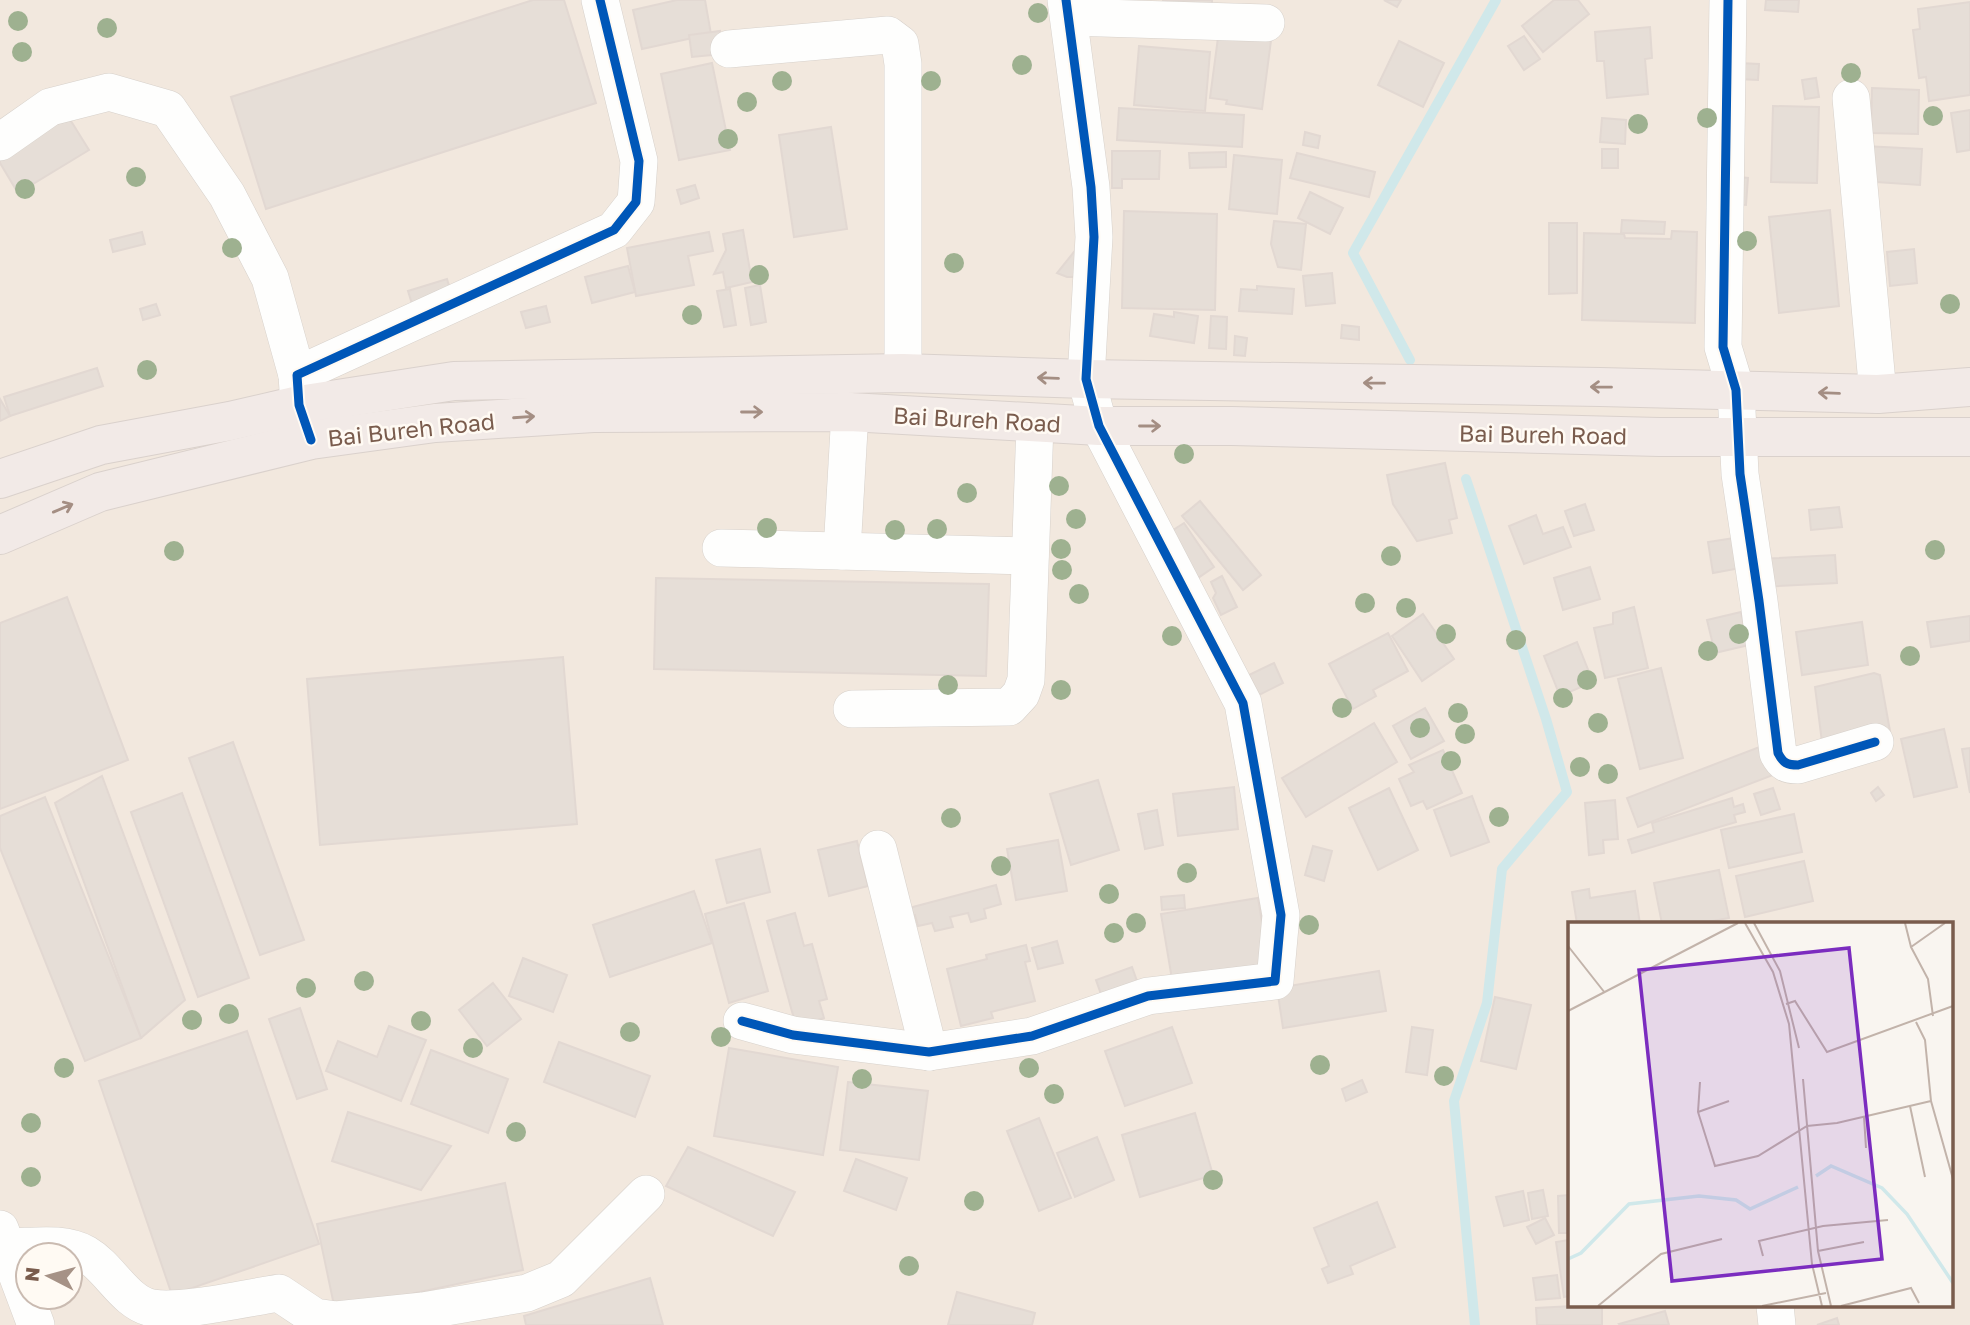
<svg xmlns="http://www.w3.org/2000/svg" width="1970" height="1325" font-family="'Golos Text',sans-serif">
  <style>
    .residential { fill: #f2e8de; fill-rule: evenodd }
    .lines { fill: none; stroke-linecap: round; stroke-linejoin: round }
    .stream { stroke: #d0e8ea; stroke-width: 10 }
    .building { fill: #e6ded7; stroke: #e2d8d2; stroke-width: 2 }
    .minor-casing { stroke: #d7d1cb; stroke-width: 38 }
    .highway-casing { stroke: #dad1cc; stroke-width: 40 }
    .minor { stroke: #fefefd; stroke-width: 37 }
    .highway { stroke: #f2eae7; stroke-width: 38 }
    .cycleway-casing { stroke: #fffaf3; stroke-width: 13 }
    .cycleway { stroke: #0057b8; stroke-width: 9 }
    .tree { fill: #9eb190 }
    .oneway { stroke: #a48e83 }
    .labels { text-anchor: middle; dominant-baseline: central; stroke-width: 5; stroke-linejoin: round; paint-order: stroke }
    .street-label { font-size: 23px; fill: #7a5c4d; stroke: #fffaf3 }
    .inset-river { fill: none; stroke: #d0e8ea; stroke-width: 3.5 }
    .inset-road { fill: none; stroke: #c2b3aa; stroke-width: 2 }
    .view { fill: #7b2cbf; fill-opacity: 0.15; stroke: #7b2cbf; stroke-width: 3.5 }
    .inset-edge { fill: none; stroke: #7a5c4d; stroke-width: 3.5 }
  </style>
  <rect width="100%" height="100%" fill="#f9f5f0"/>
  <path class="residential" d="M0 0H1970V1325H0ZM1569 924H1951V1306H1569ZM28 1255H70V1297H28Z"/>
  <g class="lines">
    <g class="stream">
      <path d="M1410 360 1353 253 1496 0"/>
      <path d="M1466 479 1546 719 1567 792 1502 869 1487 1003 1454 1101 1475 1325"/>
    </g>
  </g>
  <g class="building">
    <path d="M533 0H564L596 103 266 209 231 97Z"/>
    <path d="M677 0H705L711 34 642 49 633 10Z"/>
    <rect x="1163" y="0" width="49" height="11"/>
    <path d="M1384 0H1401L1397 7Z"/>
    <path d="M1554 0H1578L1589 14 1543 52 1522 26Z"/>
    <path d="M1766 0H1799L1798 12 1765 10Z"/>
    <path d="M1970 2V95L1929 101 1926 77 1919 78 1913 30 1920 29 1918 9Z"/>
    <path d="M1650 27 1652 58 1645 59 1648 94 1607 98 1604 61H1597L1595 32Z"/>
    <path d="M1219 30 1272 33 1262 109 1226 104 1227 100 1210 98Z"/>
    <path d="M720 31 722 54 692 57 689 35Z"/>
    <path d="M1524 36 1540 59 1524 70 1508 46Z"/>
    <path d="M1399 41 1444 63 1423 107 1378 85Z"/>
    <path d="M1139 46 1210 52 1205 111 1134 105Z"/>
    <path d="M712 63 730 150 679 160 661 74Z"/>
    <path d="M1739 63 1759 64 1758 80 1738 79Z"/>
    <path d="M1816 78 1819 97 1805 99 1802 80Z"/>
    <path d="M1872 88 1919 90 1918 134 1871 133Z"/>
    <path d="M1773 106 1819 107 1817 183 1771 182Z"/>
    <path d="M1119 108 1244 115 1242 147 1117 140Z"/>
    <path d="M1970 110V150L1957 152 1951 113Z"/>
    <path d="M66 113 89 150 18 193 0 163V153Z"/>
    <path d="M1602 118 1626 120 1625 144 1600 142Z"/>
    <path d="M831 127 847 229 794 237 779 135Z"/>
    <path d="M1305 132 1320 136 1318 148 1303 145Z"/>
    <path d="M1864 146 1922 149 1920 185 1862 181Z"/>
    <rect x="1602" y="149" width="16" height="19"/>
    <path d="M1112 151H1160L1159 179H1122V188H1112Z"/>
    <path d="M1226 152V167L1190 168 1189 153Z"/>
    <path d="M1297 153 1375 172 1369 197 1290 178Z"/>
    <path d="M1234 155 1282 160 1277 214 1229 209Z"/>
    <path d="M1729 176 1748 178 1746 205 1726 203Z"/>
    <path d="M695 185 699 198 681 204 677 190Z"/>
    <path d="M1310 192 1343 208 1330 234 1298 218Z"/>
    <path d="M1830 210 1839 306 1779 313 1769 217Z"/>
    <path d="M1124 211 1217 214 1215 310 1122 308Z"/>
    <path d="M1622 220 1665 222 1664 234 1621 233Z"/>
    <path d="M1274 221 1306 224 1301 270 1278 267 1271 244Z"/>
    <path d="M1549 223H1577V293L1549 294Z"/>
    <path d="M743 230 752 282 726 288 723 272 714 274 726 250 723 234Z"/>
    <path d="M1672 231 1697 232 1695 323 1582 320 1584 233 1624 234 1625 238 1671 239Z"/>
    <path d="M142 232 145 244 113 252 110 240Z"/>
    <path d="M709 232 713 251 688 256 694 285 636 296 627 248Z"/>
    <path d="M1082 242 1080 277H1067L1057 273Z"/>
    <path d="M1914 249 1917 283 1890 286 1887 252Z"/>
    <path d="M628 266 635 292 592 303 585 277Z"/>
    <path d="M1332 273 1335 303 1306 306 1303 276Z"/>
    <path d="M447 279 451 292 412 304 408 291Z"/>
    <path d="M760 285 766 322 751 325 745 288Z"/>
    <path d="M1257 286 1294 289 1292 314 1239 311 1241 289 1257 290Z"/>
    <path d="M730 289 736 325 724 327 717 291Z"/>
    <path d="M156 304 160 315 143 320 140 309Z"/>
    <path d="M546 306 550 322 526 328 521 312Z"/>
    <path d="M1174 312 1198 316 1194 343 1150 336 1154 314 1174 317Z"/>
    <path d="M1211 316 1227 317 1226 349 1209 348Z"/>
    <path d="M1342 325 1359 327V340L1341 338Z"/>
    <path d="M1235 336 1247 338 1245 356 1234 355Z"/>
    <path d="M97 368 103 386 10 416 4 397Z"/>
    <path d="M0 399 10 416 0 421Z"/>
    <path d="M1445 463 1457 518 1449 520 1452 533 1417 541 1393 504 1387 475Z"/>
    <path d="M1200 501 1261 575 1243 590 1182 516Z"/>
    <path d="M1585 504 1594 530 1574 536 1565 511Z"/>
    <path d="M1839 507 1842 527 1811 530 1809 510Z"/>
    <path d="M1536 515 1543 534 1563 527 1571 547 1524 564 1509 526Z"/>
    <path d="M1184 523 1214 567 1198 578 1167 534Z"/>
    <path d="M1741 537 1746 567 1713 573 1708 542Z"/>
    <path d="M1835 555 1837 583 1761 587 1759 559Z"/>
    <path d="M1590 567 1600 599 1563 610 1554 578Z"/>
    <path d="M1222 576 1237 607 1221 615 1213 598 1216 593 1211 582Z"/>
    <path d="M656 578 989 584 986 676 654 669Z"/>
    <path d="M67 597 128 760 0 809V623Z"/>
    <path d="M1634 607 1648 668 1605 678 1594 628 1613 624V613Z"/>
    <path d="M1741 612 1749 645 1715 653 1707 620Z"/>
    <path d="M1423 614 1454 659 1422 681 1392 636Z"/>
    <path d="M1970 616V641L1931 647 1927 622Z"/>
    <path d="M1862 622 1868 665 1802 675 1796 632Z"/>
    <path d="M1388 633 1408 671 1373 690 1376 696 1353 709 1329 664Z"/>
    <path d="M1577 642 1593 682 1560 696 1544 656Z"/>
    <path d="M563 657 577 824 320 845 307 679Z"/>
    <path d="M1274 663 1283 683 1259 695 1249 675Z"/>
    <path d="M1661 668 1683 758 1640 769 1618 679Z"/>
    <path d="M1874 673 1880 675 1890 731 1822 742 1815 687Z"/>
    <path d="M1425 708 1444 741 1411 759 1393 726Z"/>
    <path d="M1374 723 1397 762 1306 817 1282 778Z"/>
    <path d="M1944 729 1957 787 1914 797 1901 739Z"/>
    <path d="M233 742 304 940 260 955 189 758Z"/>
    <path d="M1762 746 1773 775 1638 827 1627 798Z"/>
    <path d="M1970 748V793L1962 749Z"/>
    <path d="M1443 750 1462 793 1427 809 1423 801 1411 806 1399 779 1414 772 1409 765Z"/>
    <path d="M102 776 185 1000 141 1038 55 803Z"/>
    <path d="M1098 780 1119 850 1071 865 1050 794Z"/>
    <path d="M1234 787 1238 829 1178 836 1173 794Z"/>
    <path d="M1878 787 1884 795 1876 801 1871 793Z"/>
    <path d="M1389 788 1418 850 1378 870 1349 808Z"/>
    <path d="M1773 788 1780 809 1761 815 1754 794Z"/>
    <path d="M182 793 249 978 198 997 131 812Z"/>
    <path d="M1472 796 1489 842 1451 856 1434 810Z"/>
    <path d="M45 797 141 1038 85 1061 0 848V816Z"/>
    <path d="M1732 798 1734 807 1743 804 1745 812 1734 815 1736 822 1632 853 1628 840 1654 832 1652 823Z"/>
    <path d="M1615 800 1618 839 1603 840 1604 853 1589 855 1585 803Z"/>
    <path d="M1157 810 1163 845 1145 849 1138 814Z"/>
    <path d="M1794 814 1802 852 1729 868 1721 830Z"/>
    <path d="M1058 840 1067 891 1016 900 1007 849Z"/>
    <path d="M857 841 868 886 829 896 818 850Z"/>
    <path d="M1313 846 1332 851 1324 881 1305 875Z"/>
    <path d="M760 849 770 892 727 903 716 860Z"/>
    <path d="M1804 861 1813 901 1745 917 1736 876Z"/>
    <path d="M1719 870 1729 918 1696 924H1662L1654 883Z"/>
    <path d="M996 885 1001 904 984 909 986 918 971 922 968 913 950 917 953 927 935 931 932 923 918 926 915 915 911 916 909 908Z"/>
    <path d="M1589 889 1590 898 1635 891 1640 924H1577L1572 892Z"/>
    <path d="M694 891 712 943 610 977 593 925Z"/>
    <path d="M1184 895 1185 908 1162 910 1161 897Z"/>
    <path d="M1258 898 1269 963 1172 979 1161 914Z"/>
    <path d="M744 903 768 991 729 1003 705 914Z"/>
    <path d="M795 913 804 946 812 944 827 999 819 1001 824 1018 796 1026 767 921Z"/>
    <path d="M1057 941 1063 963 1038 969 1032 948Z"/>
    <path d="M1026 945 1030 961 1025 962 1035 1001 991 1012 993 1018 961 1026 947 969 987 959 986 955Z"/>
    <path d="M523 958 567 975 553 1012 509 996Z"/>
    <path d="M1132 967 1138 984 1102 997 1096 980Z"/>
    <path d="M1379 971 1386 1011 1283 1028 1277 988Z"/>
    <path d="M493 983 521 1019 487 1046 459 1010Z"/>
    <path d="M1495 997 1531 1005 1516 1069 1481 1061Z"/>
    <path d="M300 1008 327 1089 297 1099 269 1019Z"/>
    <path d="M389 1026 426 1040 401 1101 326 1071 338 1041 377 1057Z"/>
    <path d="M1172 1027 1192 1083 1125 1106 1105 1051Z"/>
    <path d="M1412 1027 1433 1030 1427 1075 1406 1072Z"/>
    <path d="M247 1031 319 1244 172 1295 99 1081Z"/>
    <path d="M559 1042 650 1076 635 1117 544 1082Z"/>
    <path d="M729 1048 838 1067 823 1155 714 1136Z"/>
    <path d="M431 1050 508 1079 488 1133 411 1104Z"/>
    <path d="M1362 1080 1367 1092 1346 1101 1342 1089Z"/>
    <path d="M848 1082 928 1091 919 1160 840 1150Z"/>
    <path d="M348 1112 451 1146 421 1190 332 1161Z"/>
    <path d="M1195 1113 1213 1175 1140 1197 1122 1135Z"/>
    <path d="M1039 1118 1071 1198 1039 1211 1007 1131Z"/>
    <path d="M1097 1137 1114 1180 1075 1197 1057 1153Z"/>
    <path d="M688 1147 795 1192 773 1236 666 1186Z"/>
    <path d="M856 1159 907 1178 896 1210 844 1191Z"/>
    <path d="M505 1183 523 1270 335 1310 317 1224Z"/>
    <path d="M1543 1190 1548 1216 1532 1219 1528 1193Z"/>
    <path d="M1523 1191 1529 1220 1504 1226 1496 1197Z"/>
    <path d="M1569 1195V1233H1559L1558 1196Z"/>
    <path d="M1377 1202 1395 1247 1350 1266 1353 1274 1328 1283 1322 1269 1329 1266 1314 1228Z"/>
    <path d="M1545 1218 1554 1235 1536 1244 1527 1227Z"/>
    <path d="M1569 1240V1296L1564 1297 1556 1242Z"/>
    <path d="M1557 1275 1560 1298 1536 1300 1533 1278Z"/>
    <path d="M650 1278 663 1325H526L524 1316Z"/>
    <path d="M957 1292 1035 1313 1032 1325H948Z"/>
    <path d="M1573 1306H1602V1325H1537L1536 1308Z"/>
    <path d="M1665 1311 1669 1325H1620L1619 1324Z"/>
    <path d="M1837 1318 1839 1325H1817Z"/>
  </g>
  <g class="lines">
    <g class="minor-casing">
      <g id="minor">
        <path d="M1728 0 1723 347 1736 390 1740 474 1759 601 1778 753C1783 763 1787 765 1798 765L1875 742"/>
        <path d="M1069 17 1266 23"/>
        <path d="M729 49 888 35 900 44 903 64V373"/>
        <path d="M1851 98 1878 394"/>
        <path d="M0 142 50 107 109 92 168 109 227 195 270 278 297 375"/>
        <path d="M309 435 299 405 297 375 614 230 636 202 639 161 600 0"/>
        <path d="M721 548 1030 556"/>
        <path d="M842 551 850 412"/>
        <path d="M852 709 1009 707 1021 694 1026 680 1035 424"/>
        <path d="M878 849 929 1052"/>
        <path d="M742 1021 793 1035 929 1052 1032 1036 1148 996 1275 981 1281 915 1243 703 1099 426 1086 379 1094 237 1091 187 1066 0"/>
        <path d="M0 1229 36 1325"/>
        <path d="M7 1247C32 1247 63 1241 86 1254 110 1268 125 1303 152 1308 182 1313 246 1298 279 1293L315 1317 336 1320 423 1311 527 1293 561 1279 646 1194"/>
        <path d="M1775 1306 1777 1325"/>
      </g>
    </g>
    <g class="highway-casing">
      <g id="highway">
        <path d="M0 479 101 445 230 421 299 405 454 381 903 373 1086 379 1600 387 1878 394 1970 387"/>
        <path d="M0 535 100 492 311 440 435 423 593 413 850 412 1099 426H1232L1659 437H1970"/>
      </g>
    </g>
    <use href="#minor" class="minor"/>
    <use href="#highway" class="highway"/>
    <g class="cycleway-casing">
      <g id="cycleway">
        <path d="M1728 0 1723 347 1736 390 1740 474 1759 601 1778 753C1783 763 1787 765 1798 765L1875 742"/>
        <path d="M311 440 299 405 297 375 614 230 636 202 639 161 600 0"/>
        <path d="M742 1021 793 1035 929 1052 1032 1036 1148 996 1275 981 1281 915 1243 703 1099 426 1086 379 1094 237 1091 187 1066 0"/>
      </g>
    </g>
    <use href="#cycleway" class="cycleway"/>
  </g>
  <g class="tree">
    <circle cx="1038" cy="13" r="10"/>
    <circle cx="18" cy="21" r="10"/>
    <circle cx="107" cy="28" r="10"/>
    <circle cx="22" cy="52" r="10"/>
    <circle cx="1022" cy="65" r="10"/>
    <circle cx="1851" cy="73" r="10"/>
    <circle cx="782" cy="81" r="10"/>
    <circle cx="931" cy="81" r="10"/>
    <circle cx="747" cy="102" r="10"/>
    <circle cx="1933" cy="116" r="10"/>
    <circle cx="1707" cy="118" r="10"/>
    <circle cx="1638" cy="124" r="10"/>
    <circle cx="728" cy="139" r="10"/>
    <circle cx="136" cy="177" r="10"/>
    <circle cx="25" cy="189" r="10"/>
    <circle cx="1747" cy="241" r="10"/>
    <circle cx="232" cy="248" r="10"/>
    <circle cx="954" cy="263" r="10"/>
    <circle cx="759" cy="275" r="10"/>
    <circle cx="1950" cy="304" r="10"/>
    <circle cx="692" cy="315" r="10"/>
    <circle cx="147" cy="370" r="10"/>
    <circle cx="1184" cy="454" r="10"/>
    <circle cx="1059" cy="486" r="10"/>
    <circle cx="967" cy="493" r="10"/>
    <circle cx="1076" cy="519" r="10"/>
    <circle cx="767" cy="528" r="10"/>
    <circle cx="937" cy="529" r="10"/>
    <circle cx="895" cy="530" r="10"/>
    <circle cx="1061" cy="549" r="10"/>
    <circle cx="1935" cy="550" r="10"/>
    <circle cx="174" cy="551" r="10"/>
    <circle cx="1391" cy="556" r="10"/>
    <circle cx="1062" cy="570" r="10"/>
    <circle cx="1079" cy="594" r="10"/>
    <circle cx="1365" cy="603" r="10"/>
    <circle cx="1406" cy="608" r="10"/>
    <circle cx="1446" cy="634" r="10"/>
    <circle cx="1739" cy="634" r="10"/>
    <circle cx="1172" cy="636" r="10"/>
    <circle cx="1516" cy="640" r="10"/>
    <circle cx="1708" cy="651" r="10"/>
    <circle cx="1910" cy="656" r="10"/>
    <circle cx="1587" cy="680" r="10"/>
    <circle cx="948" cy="685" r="10"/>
    <circle cx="1061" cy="690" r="10"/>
    <circle cx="1563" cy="698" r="10"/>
    <circle cx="1342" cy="708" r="10"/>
    <circle cx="1458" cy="713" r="10"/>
    <circle cx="1598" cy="723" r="10"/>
    <circle cx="1420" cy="728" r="10"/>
    <circle cx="1465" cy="734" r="10"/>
    <circle cx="1451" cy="761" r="10"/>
    <circle cx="1580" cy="767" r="10"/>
    <circle cx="1608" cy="774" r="10"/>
    <circle cx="1499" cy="817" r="10"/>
    <circle cx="951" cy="818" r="10"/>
    <circle cx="1001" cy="866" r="10"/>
    <circle cx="1187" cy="873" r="10"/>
    <circle cx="1109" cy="894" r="10"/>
    <circle cx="1136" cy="923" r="10"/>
    <circle cx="1309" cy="925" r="10"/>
    <circle cx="1114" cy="933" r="10"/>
    <circle cx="364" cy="981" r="10"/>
    <circle cx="306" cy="988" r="10"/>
    <circle cx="229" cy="1014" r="10"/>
    <circle cx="192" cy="1020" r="10"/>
    <circle cx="421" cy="1021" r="10"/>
    <circle cx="630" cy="1032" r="10"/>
    <circle cx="721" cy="1037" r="10"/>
    <circle cx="473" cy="1048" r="10"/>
    <circle cx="1320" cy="1065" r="10"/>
    <circle cx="64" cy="1068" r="10"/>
    <circle cx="1029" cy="1068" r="10"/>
    <circle cx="1444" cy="1076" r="10"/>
    <circle cx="862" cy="1079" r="10"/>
    <circle cx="1054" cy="1094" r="10"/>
    <circle cx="31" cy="1123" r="10"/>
    <circle cx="516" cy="1132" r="10"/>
    <circle cx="31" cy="1177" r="10"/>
    <circle cx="1213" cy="1180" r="10"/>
    <circle cx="974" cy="1201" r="10"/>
    <circle cx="909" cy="1266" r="10"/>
  </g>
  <defs><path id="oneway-shaft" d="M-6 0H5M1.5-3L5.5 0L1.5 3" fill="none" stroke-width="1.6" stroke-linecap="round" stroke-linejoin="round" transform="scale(1.75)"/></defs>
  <g class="oneway">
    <use href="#oneway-shaft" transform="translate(1048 378) rotate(-178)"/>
    <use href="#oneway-shaft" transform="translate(1374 383) rotate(-179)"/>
    <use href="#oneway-shaft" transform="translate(1601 387) rotate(-179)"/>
    <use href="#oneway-shaft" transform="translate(1829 393) rotate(-178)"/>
    <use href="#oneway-shaft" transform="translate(752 412)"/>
    <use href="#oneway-shaft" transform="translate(524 417) rotate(-4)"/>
    <use href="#oneway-shaft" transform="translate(1150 426)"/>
    <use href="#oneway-shaft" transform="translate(63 508) rotate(-23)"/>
  </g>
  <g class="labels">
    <g class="street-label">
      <text transform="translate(977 419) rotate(3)">Bai Bureh Road</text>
      <text transform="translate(411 429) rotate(-6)">Bai Bureh Road</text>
      <text transform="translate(1543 434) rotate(1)">Bai Bureh Road</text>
    </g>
  </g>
  <g transform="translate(1568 922)">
    <rect width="385" height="385" fill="#f9f5f0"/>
    <path class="inset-river" d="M248 254 263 244 314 266 339 292 385 361M0 337 13 331 61 282 131 274 168 278 182 287 230 265"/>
    <path class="inset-road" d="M177 1 205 50 221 102 244 342 254 384M186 1 212 49 231 126M337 1 343 25M0 24 37 71M218 82 227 79 259 130 385 84M0 89 170 1M365 94 360 57 343 25 377 1M348 100 357 118 363 179 385 257M235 157 250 329 263 384M132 160 130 190 147 244 190 234 239 204 269 201 363 179M342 184 357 255M130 190 161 179M296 195 298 226M250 329 296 320M195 334 191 319 255 304 320 298M30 384 93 332 154 317M194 384 258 371M273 384 343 366 351 381"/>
    <path class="view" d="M281 26 314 337 104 359 71 48Z"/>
    <rect width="385" height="385" class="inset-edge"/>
  </g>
  <g transform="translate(49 1276) rotate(276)"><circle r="33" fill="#fffaf3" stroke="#cabbb1" stroke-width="2"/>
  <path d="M0-5L12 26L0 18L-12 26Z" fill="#a69286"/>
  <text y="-10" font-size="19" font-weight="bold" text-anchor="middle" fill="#7a5c4d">N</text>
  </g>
</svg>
